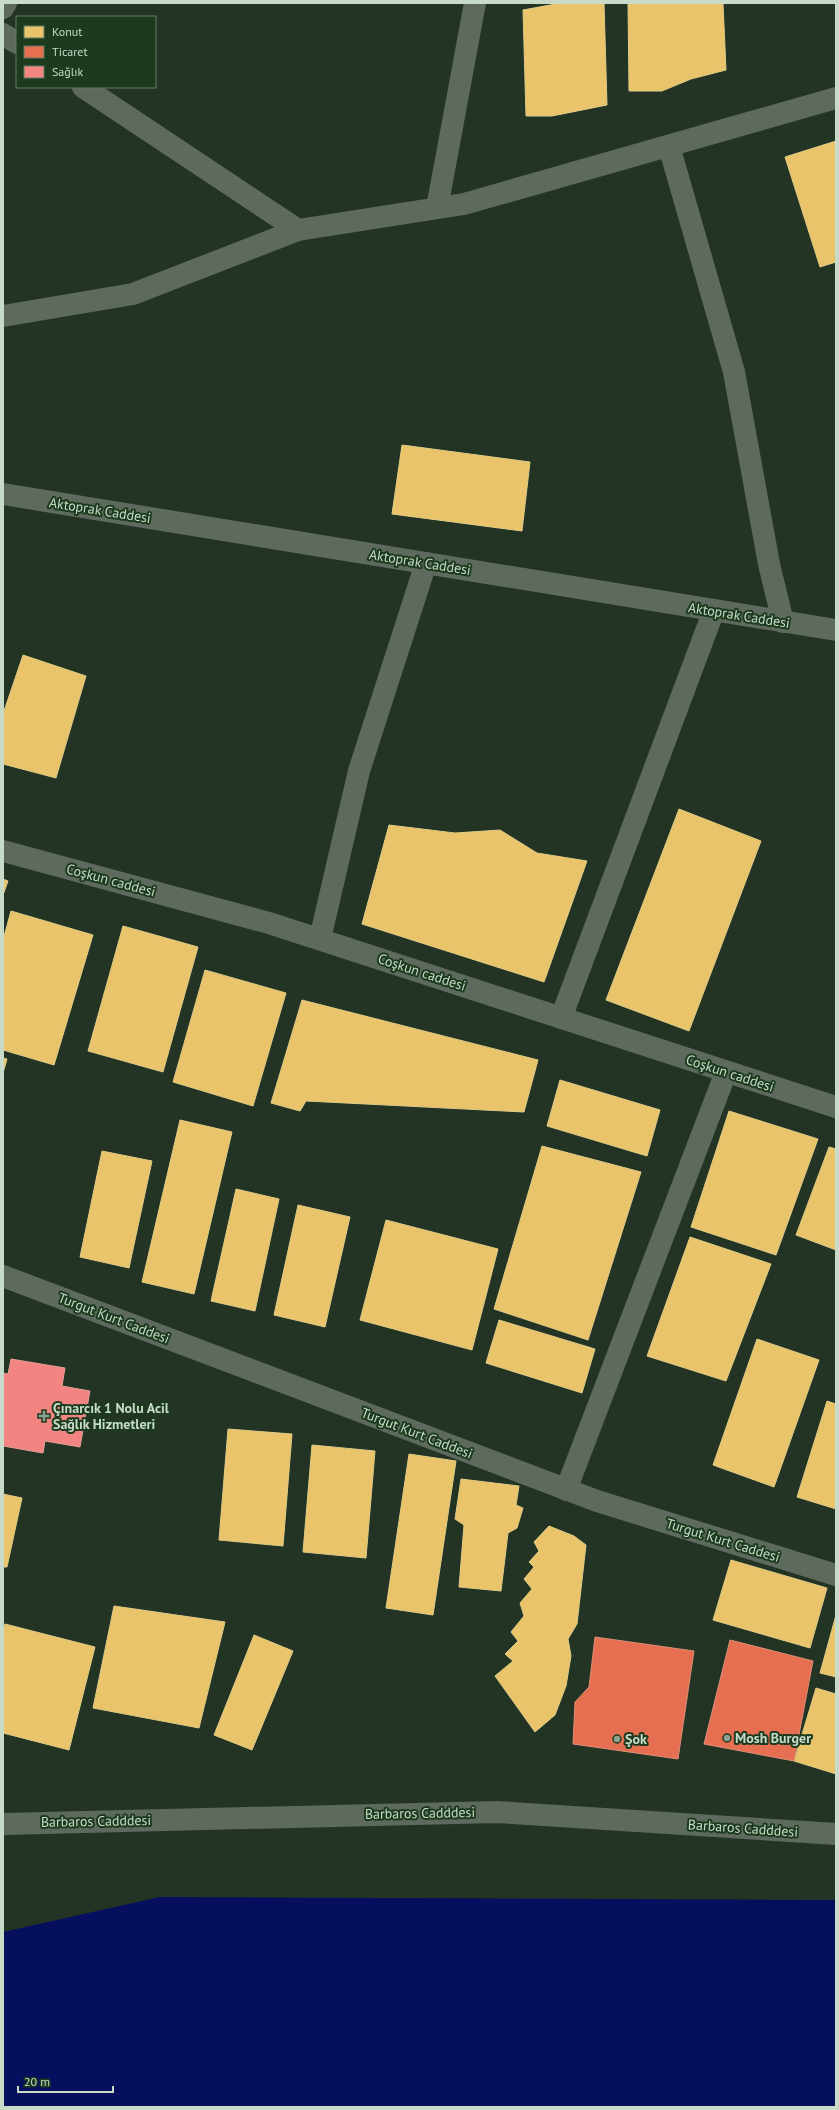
<svg xmlns="http://www.w3.org/2000/svg" width="839" height="2110" font-family="'PT Sans',sans-serif">
  <style>
    .water { fill: #050f5d }
    .homes { fill: #e9c46a; stroke: #dfcb86 }
    .shops { fill: #e76f51; stroke: #de8f75 }
    .health { fill: #f28482; stroke: #e59e97 }
    .lines { fill: none; stroke-linecap: round; stroke-linejoin: round }
    .minor { stroke: #5e6a5e; stroke-width: 22 }
    .poi-dot { fill: #8ea08f; stroke: #1c3b1e; stroke-width: 1.5 }
    .labels { text-anchor: middle; dominant-baseline: central; stroke-width: 4; stroke-linejoin: round; paint-order: stroke }
    .street-label { font-size: 14px; fill: #c8dac8; stroke: #1c3b1e }
    .poi-label { font-size: 14px; font-weight: bold; fill: #c8dac8; stroke: #1c3b1e; text-anchor: start }
  </style>
  <rect width="100%" height="100%" fill="#233424"/>
  <path class="water" d="M160 1897 836 1900V2107H3V1932Z"/>
  <g class="homes">
    <path d="M561 3H604L607 105 552 116H526L523 10Z"/>
    <path d="M628 3H723L726 70 691 79 662 91H629Z"/>
    <path d="M836 141V262L820 267 785 157Z"/>
    <path d="M402 445 530 462 522 531 392 514Z"/>
    <path d="M23 655 86 676 56 778 3 764V714Z"/>
    <path d="M679 809 761 841 689 1031 606 1000Z"/>
    <path d="M389 825 455 833 500 830 537 853 587 861 544 982 362 924Z"/>
    <path d="M3 879 8 881 3 895Z"/>
    <path d="M11 911 93 935 54 1065 3 1050V940Z"/>
    <path d="M123 926 198 947 163 1072 88 1051Z"/>
    <path d="M205 970 286 993 253 1106 173 1082Z"/>
    <path d="M302 1000 538 1060 524 1112 306 1101 300 1111 271 1103Z"/>
    <path d="M3 1058 7 1059 3 1073Z"/>
    <path d="M560 1080 660 1110 647 1156 547 1126Z"/>
    <path d="M729 1111 818 1139 776 1255 691 1227Z"/>
    <path d="M180 1120 232 1132 194 1294 142 1282Z"/>
    <path d="M542 1146 641 1172 588 1340 494 1309Z"/>
    <path d="M829 1147 836 1149V1250L796 1235Z"/>
    <path d="M102 1151 152 1161 129 1268 80 1257Z"/>
    <path d="M236 1189 279 1199 255 1311 211 1301Z"/>
    <path d="M298 1205 350 1217 325 1327 274 1315Z"/>
    <path d="M386 1220 498 1249 472 1350 360 1320Z"/>
    <path d="M690 1237 771 1264 726 1381 647 1356Z"/>
    <path d="M499 1320 595 1349 582 1393 486 1363Z"/>
    <path d="M757 1339 819 1360 774 1487 713 1465Z"/>
    <path d="M827 1401 836 1404V1509L797 1497Z"/>
    <path d="M228 1429 292 1434 283 1546 219 1540Z"/>
    <path d="M312 1445 375 1451 366 1558 303 1552Z"/>
    <path d="M409 1454 456 1461 433 1615 386 1608Z"/>
    <path d="M461 1479 519 1486 516 1505 523 1508 517 1528 508 1533 501 1591 459 1587 464 1525 455 1519Z"/>
    <path d="M3 1494 22 1498 7 1567H3Z"/>
    <path d="M549 1526 574 1536 586 1545 577 1624 568 1639 571 1656 566 1686 555 1715 535 1732 495 1676 513 1661 505 1654 518 1641 511 1632 524 1616 520 1603 532 1589 524 1579 534 1567 529 1562 539 1551 534 1542Z"/>
    <path d="M731 1560 827 1588 810 1648 713 1620Z"/>
    <path d="M114 1606 225 1622 199 1728 93 1708Z"/>
    <path d="M836 1615V1677L820 1673Z"/>
    <path d="M5 1624 95 1647 69 1750 3 1733V1632Z"/>
    <path d="M254 1635 293 1651 252 1750 214 1735Z"/>
    <path d="M816 1688 836 1694V1774L794 1761Z"/>
  </g>
  <g class="shops">
    <path d="M595 1637 694 1651 678 1759 573 1744 575 1702 589 1687Z"/>
    <path d="M730 1640 813 1661 794 1761 704 1744Z"/>
  </g>
  <path class="health" d="M11 1359 65 1368 62 1386 90 1391 80 1447 45 1441 43 1453 3 1446V1373L8 1374Z"/>
  <g class="lines">
    <g class="minor">
      <path d="M3 8 6 3"/>
      <path d="M3 34 17 43"/>
      <path d="M83 87 298 230"/>
      <path d="M669 146 734 372 769 564 783 622"/>
      <path d="M437 208 475 3"/>
      <path d="M3 316 133 294 298 230 464 204 836 98"/>
      <path d="M3 494 836 630"/>
      <path d="M3 851 269 923 836 1107"/>
      <path d="M320 939 359 771 426 563"/>
      <path d="M561 1018 714 610"/>
      <path d="M3 1276 597 1501 836 1575"/>
      <path d="M566 1490 726 1072"/>
      <path d="M3 1824 497 1812 836 1834"/>
    </g>
  </g>
  <g class="poi-dot">
    <path d="M42 1410h4v4h4v4h-4v4h-4v-4h-4v-4h4z"/>
    <circle cx="727" cy="1738" r="4"/>
    <circle cx="617" cy="1739" r="4"/>
  </g>
  <g class="labels">
    <g class="street-label">
      <text transform="translate(100 510) rotate(9)">Aktoprak Caddesi</text>
      <text transform="translate(420 562) rotate(9)">Aktoprak Caddesi</text>
      <text transform="translate(739 615) rotate(9)">Aktoprak Caddesi</text>
      <text transform="translate(111 880) rotate(15)">Coşkun caddesi</text>
      <text transform="translate(422 972) rotate(18)">Coşkun caddesi</text>
      <text transform="translate(730 1073) rotate(18)">Coşkun caddesi</text>
      <text transform="translate(114 1318) rotate(21)">Turgut Kurt Caddesi</text>
      <text transform="translate(417 1433) rotate(21)">Turgut Kurt Caddesi</text>
      <text transform="translate(723 1540) rotate(17)">Turgut Kurt Caddesi</text>
      <text transform="translate(420 1813) rotate(-1)">Barbaros Cadddesi</text>
      <text transform="translate(96 1821) rotate(-1)">Barbaros Cadddesi</text>
      <text transform="translate(743 1828) rotate(4)">Barbaros Cadddesi</text>
    </g>
    <g class="poi-label">
      <text x="53" y="1408">Çınarcık 1 Nolu Acil<tspan x="53" dy="16">Sağlık Hizmetleri</tspan></text>
      <text x="735" y="1738">Mosh Burger</text>
      <text x="625" y="1739">Şok</text>
    </g>
  </g>
  <rect width="839" height="2110" fill="none" stroke="#c8dac8" stroke-width="8"/>
  <rect x="16" y="16" width="140" height="72" fill="#1c3b1e" stroke="#617b62"/>
  <rect x="24" y="26" width="20" height="12" fill="#e9c46a" stroke="#617b62"/>
  <text x="52" y="36" font-size="12" fill="#c8dac8">Konut</text>
  <rect x="24" y="46" width="20" height="12" fill="#e76f51" stroke="#617b62"/>
  <text x="52" y="56" font-size="12" fill="#c8dac8">Ticaret</text>
  <rect x="24" y="66" width="20" height="12" fill="#f28482" stroke="#617b62"/>
  <text x="52" y="76" font-size="12" fill="#c8dac8">Sağlık</text>
  <path d="M18 2086v6h95v-6" fill="none" stroke="#c8dac8" stroke-width="2"/>
  <text x="24" y="2086" font-size="12" fill="#c8dac8" stroke="#1c3b1e" stroke-width="3" paint-order="stroke">20 m</text>
</svg>
